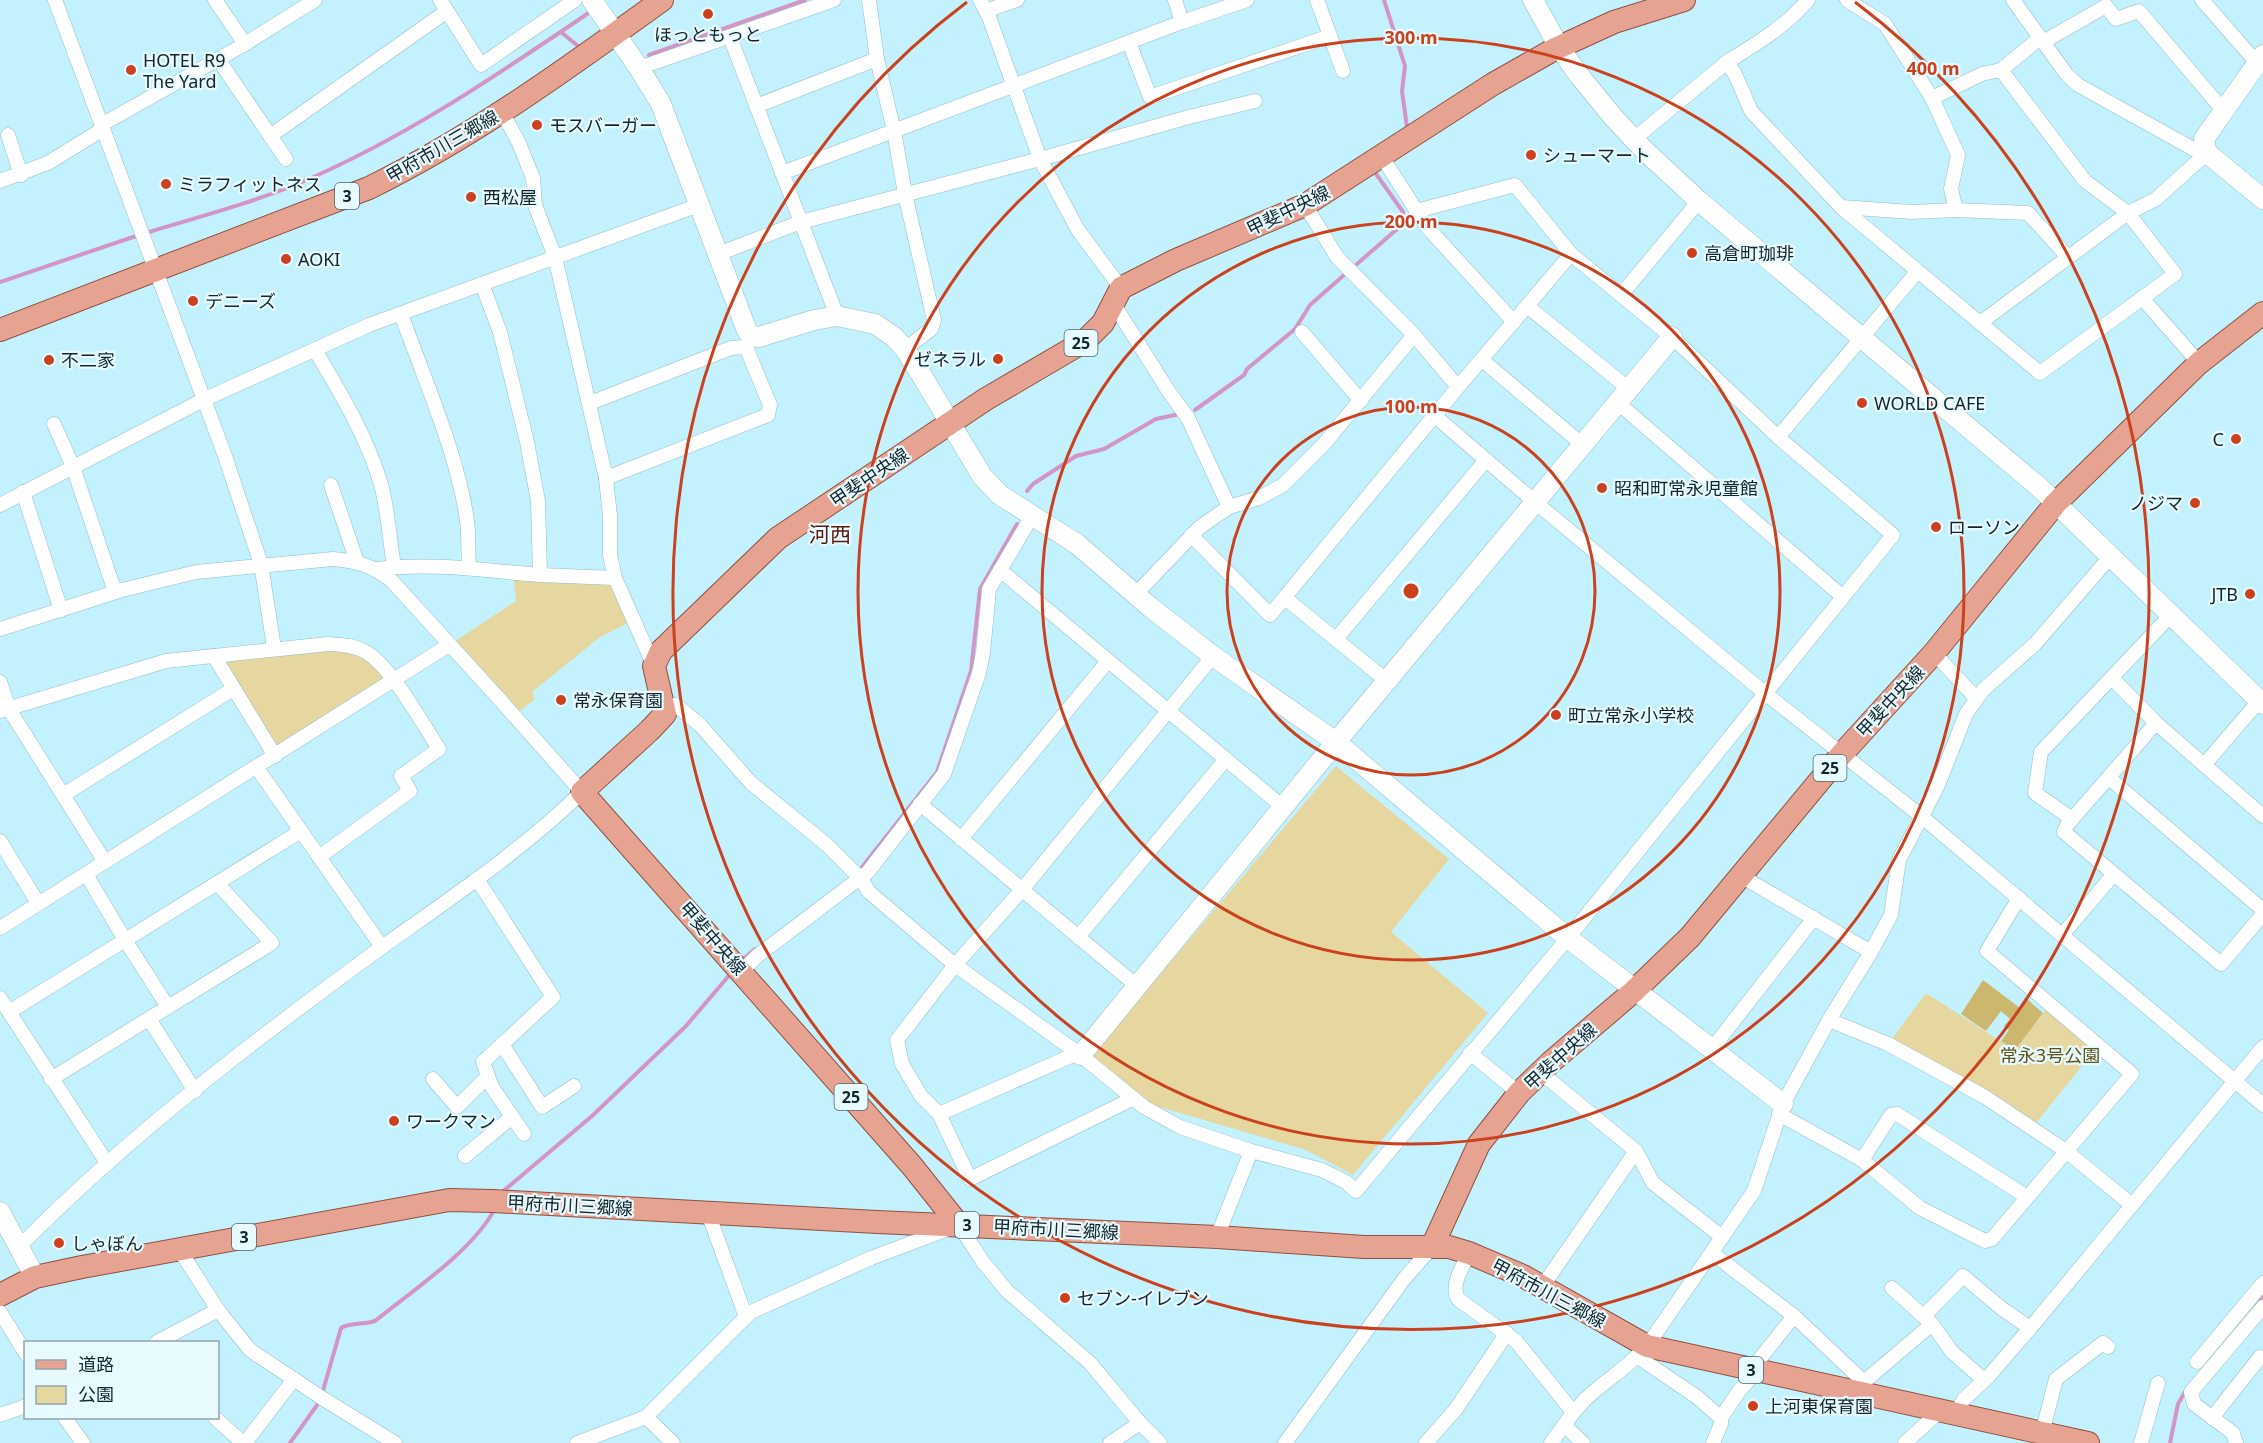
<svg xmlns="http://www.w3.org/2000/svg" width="2263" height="1443" font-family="'Noto Sans','Noto Sans JP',sans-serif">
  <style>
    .green { fill: #e6d7a1 }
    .forest { fill: #cbb76e }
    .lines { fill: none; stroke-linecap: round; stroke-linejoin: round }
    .stream { stroke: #d395c4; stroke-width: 4 }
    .street-casing { stroke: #90bec9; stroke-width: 15 }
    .secondary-casing { stroke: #90bec9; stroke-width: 21 }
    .primary-casing { stroke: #91503f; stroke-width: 24 }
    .street { stroke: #fff; stroke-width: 14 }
    .secondary { stroke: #fff; stroke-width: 20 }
    .primary { stroke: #e6a392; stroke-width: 22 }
    .ring { fill: none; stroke: #cb411d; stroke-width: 3 }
    .poi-dot { fill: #cb411d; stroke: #e7faff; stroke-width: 2 }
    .labels { text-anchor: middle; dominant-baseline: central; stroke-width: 4.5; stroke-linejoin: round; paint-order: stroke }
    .shield { fill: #e7faff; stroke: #53666b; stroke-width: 1.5 }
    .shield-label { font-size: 16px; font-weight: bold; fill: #14262b }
    .poi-label { font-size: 18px; fill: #14262b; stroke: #e7faff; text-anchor: start }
    .street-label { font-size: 18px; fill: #14262b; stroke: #e7faff }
    .park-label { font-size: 18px; fill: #60531b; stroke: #e7faff }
    .quarter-label { font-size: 21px; fill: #5b1908; stroke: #e7faff }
    .centre { fill: #cb411d; stroke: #e7faff; stroke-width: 3 }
    .ring-label { font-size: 18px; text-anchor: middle; font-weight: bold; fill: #cb411d; stroke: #e7faff; stroke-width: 4.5; stroke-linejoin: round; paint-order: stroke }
  </style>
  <rect width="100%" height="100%" fill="#c3f2fe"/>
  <g class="green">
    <path d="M513 572 615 578 634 620 600 637 532 692 535 699 515 715 449 645 516 601Z"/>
    <path d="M352 646 394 681 275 756 214 656Z"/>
    <path d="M1336 766 1449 859 1391 932 1488 1013 1353 1175 1306 1150 1146 1103 1091 1056Z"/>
    <path d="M1926 993 2014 1050 2050 1005 2098 1046 2032 1128 1888 1044Z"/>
  </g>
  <path class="forest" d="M1983 980 2020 1008 2027 999 2043 1013 2015 1050 2001 1041 2009 1030 2004 1026 2010 1019 2001 1011 1986 1031 1961 1014Z"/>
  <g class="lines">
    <g class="stream">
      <path d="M1384 0 1405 66 1402 91 1407 127"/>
      <path d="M561 32 578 46"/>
      <path d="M649 55 805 0"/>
      <path d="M146 233C198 217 252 203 302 182 407 137 500 73 593 10"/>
      <path d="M1357 264 1404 223 1403 212 1374 171"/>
      <path d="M0 282 139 235"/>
      <path d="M1195 410 1244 375 1247 369 1295 329 1310 305 1344 275"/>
      <path d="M1027 491 1033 484 1076 456 1104 449 1156 419 1180 414"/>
      <path d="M859 871 937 772 971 671 980 589 1017 524"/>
      <path d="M740 962 755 949"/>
      <path d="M501 1193 592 1116 686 1026 732 972"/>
      <path d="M2256 1306 2263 1297"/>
      <path d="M322 1394 341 1328C351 1322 364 1325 375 1321 411 1292 476 1248 495 1208"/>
      <path d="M290 1443 320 1401"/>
      <path d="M2170 1443 2178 1404 2186 1390"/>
    </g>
    <g class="street-casing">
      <g id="street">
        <path d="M55 0 225 456 261 564 274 648"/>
        <path d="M215 0 245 44"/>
        <path d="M440 0 481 65 575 0"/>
        <path d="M869 0 877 59 894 131 905 194 934 320 931 329 905 349"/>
        <path d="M980 0 989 17 1040 159 1078 230 1121 288"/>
        <path d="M1175 0 1182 22"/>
        <path d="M1317 0 1343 71"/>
        <path d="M1847 0 1885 24 1932 98 1958 155 1951 189 1956 210"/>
        <path d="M2013 0 2067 75 2078 85 2197 151 2207 153"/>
        <path d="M2202 0 2257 63"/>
        <path d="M986 11 1017 0"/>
        <path d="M730 37 837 316"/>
        <path d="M1129 42 1150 97 1330 36"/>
        <path d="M2043 42 2106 6 2116 19 2139 11 2223 110"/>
        <path d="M218 59 286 159"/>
        <path d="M1727 62C1756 44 1786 26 1808 0"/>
        <path d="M639 68 834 0"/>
        <path d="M1932 98 1982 74 2001 70 2040 38"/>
        <path d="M756 106 877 59"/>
        <path d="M502 112 519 143 533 178 535 205 555 257 606 478 610 516V555L615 578 654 666"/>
        <path d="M101 125 245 44 315 0"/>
        <path d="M8 135 21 175"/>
        <path d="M270 136 447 11"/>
        <path d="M1634 139 1727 62 1735 74 1751 111 1841 207 2040 373 2175 274 2128 213 2085 181 2001 70"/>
        <path d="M1382 157 1427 227 1514 322"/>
        <path d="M782 173 1182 22 1247 0"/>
        <path d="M0 181 48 163 103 129"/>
        <path d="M1305 205 1337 257 1414 335 1458 387"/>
        <path d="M1841 207 1912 212 1956 210 2028 213 2068 257"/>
        <path d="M718 254 801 222 1040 159 1189 117 1255 101"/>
        <path d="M482 284 500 332 527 442 538 501 540 575"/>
        <path d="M1621 295 1699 201"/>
        <path d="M2142 298 2199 363"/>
        <path d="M1113 303 1169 392 1188 418 1229 507"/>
        <path d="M1527 306 1629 389"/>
        <path d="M401 314C424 379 458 454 467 521 469 536 468 552 469 568"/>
        <path d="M1980 323 2128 213 2156 199 2207 153"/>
        <path d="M1302 332 1361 401"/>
        <path d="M315 350C341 394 368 438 382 488 388 513 390 541 394 567"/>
        <path d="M1482 360 1583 445"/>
        <path d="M590 403 731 348 746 347 750 341"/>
        <path d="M1618 403 1843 597"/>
        <path d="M1435 416 1535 502 1766 694 1921 816 2263 1105"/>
        <path d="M54 424 73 467 115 592"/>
        <path d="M1778 437 1917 272"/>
        <path d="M606 478 768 415 770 405 746 347"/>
        <path d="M331 485 357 562"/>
        <path d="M23 492 61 610"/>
        <path d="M0 505 203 400 369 325 699 205"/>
        <path d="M1191 535 1270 615 1458 387 1571 254"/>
        <path d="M377 569C432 562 487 571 541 575 566 576 590 577 615 578"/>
        <path d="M1000 570 1283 807"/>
        <path d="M1135 595 1200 527 1229 507 1259 498 1283 485 1324 444 1414 335"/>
        <path d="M1285 598 1387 681"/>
        <path d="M0 629 122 590 196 572 333 559C358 561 373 566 392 581L502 702 582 792C521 851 451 898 382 947"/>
        <path d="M1336 639 1486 460"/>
        <path d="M1934 653 1976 698"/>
        <path d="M214 656 275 756"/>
        <path d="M2112 678 2156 723 2263 816"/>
        <path d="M0 682 9 709 105 862"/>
        <path d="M664 706 676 705 700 725 751 783 826 844 861 879 869 892 955 965 1078 1053 1144 1107 1180 1127 1251 1151 1322 1170 1346 1182 1356 1191 1568 938 1893 535 1778 437 1672 337 1571 254 1515 185 1416 211"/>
        <path d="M0 711 166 661 328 644C341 645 353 645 364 651 390 664 422 723 439 749L401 776 410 791 319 857"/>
        <path d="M2156 723 2067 825 2064 832 2221 964 2263 914"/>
        <path d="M2204 765 2259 701"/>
        <path d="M2109 778 2263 910"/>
        <path d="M63 795 233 689"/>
        <path d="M920 804 1137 986"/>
        <path d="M2072 819 2035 793 2041 752 2171 615"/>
        <path d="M961 839 1108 661"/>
        <path d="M0 841 38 903"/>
        <path d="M86 874 125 940 168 1007"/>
        <path d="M1741 876 1871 952"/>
        <path d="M477 879 553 997 483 1062 492 1087 524 1134"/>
        <path d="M0 928 449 645"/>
        <path d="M2062 935 2114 874"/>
        <path d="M1078 937 1226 759"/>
        <path d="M742 971 757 956 868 872 944 774 979 673 983 653 989 589 1032 516"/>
        <path d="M0 998 107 1163"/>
        <path d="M9 1012 301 831"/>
        <path d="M149 1019 195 1091"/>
        <path d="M1829 1020 1888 1044 1985 1097 2066 1151 2132 1205"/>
        <path d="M502 1044 542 1107 574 1086"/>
        <path d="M1711 1050 1814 918"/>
        <path d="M1470 1053 1519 1093"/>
        <path d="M1540 1072 1636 1151 1653 1183 1722 1237"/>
        <path d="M51 1079 272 943 217 883"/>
        <path d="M433 1079 457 1107 488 1076"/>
        <path d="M1132 1099 970 1179 939 1114 921 1096 902 1064 897 1040 955 965 1021 891 1213 656"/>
        <path d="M939 1114 1078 1053"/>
        <path d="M1779 1114 1862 1160 1920 1208 1985 1241 1992 1239 2132 1074 1987 951 2019 898"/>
        <path d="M465 1156 512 1117"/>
        <path d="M1862 1160 1891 1115 1897 1114 2027 1197"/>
        <path d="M708 1213 746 1317"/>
        <path d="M1217 1237 1251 1151"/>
        <path d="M19 1247C129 1135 256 1039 382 947L257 768"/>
        <path d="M179 1249 218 1310 250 1350 322 1398 395 1443"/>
        <path d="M1469 1253C1463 1267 1450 1284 1458 1299L1516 1341 1573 1412"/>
        <path d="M1712 1253 1794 1316 1864 1382"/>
        <path d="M1542 1287 1636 1151"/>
        <path d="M1892 1288 1932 1324 1952 1352 1984 1380"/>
        <path d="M0 1312 26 1354"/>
        <path d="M1924 1316 1963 1276 2001 1308 2030 1328"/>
        <path d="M157 1342 218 1310"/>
        <path d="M1638 1357 1697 1397 1721 1418V1424L1713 1443"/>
        <path d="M2197 1362 2263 1283"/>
        <path d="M1751 1370 1794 1316"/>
        <path d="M1858 1387 1932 1324"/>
        <path d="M1955 1414 1964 1399 1988 1377 2037 1320 2263 1047"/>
        <path d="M0 1415 26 1406"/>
        <path d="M646 1417 673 1443"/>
        <path d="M65 1418 83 1443"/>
        <path d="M215 1418 243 1443"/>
        <path d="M1721 1418 1739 1391 1756 1372"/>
        <path d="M2212 1418 2260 1357"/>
        <path d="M1564 1425 1583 1443"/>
        <path d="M2042 1433 2056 1379 2103 1343 2108 1347"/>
        <path d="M245 1443 294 1379"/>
        <path d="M577 1443 646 1417 751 1312 871 1258 959 1225 983 1262 1007 1291 1090 1363 1140 1423 1160 1443"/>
        <path d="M1110 1443 1140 1423"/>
        <path d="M1285 1443 1404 1279 1432 1247"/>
        <path d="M1426 1443 1456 1409 1507 1333"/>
        <path d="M1551 1443C1565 1424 1578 1404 1597 1389 1614 1375 1632 1363 1647 1346L1754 1191 1783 1104 1829 1020 1871 952 1891 915 1899 860 1938 785 1966 714 1983 690 2035 644 2111 556"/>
        <path d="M1905 1443 1940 1411"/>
        <path d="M2141 1443 2158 1383"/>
        <path d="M2236 1443 2233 1433 2194 1404 2191 1392 2263 1307"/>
      </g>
    </g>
    <g class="secondary-casing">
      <g id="secondary">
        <path d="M592 0 639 68 661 104 747 331 752 336 759 337 814 320 837 316 875 324 894 337 905 349 922 376 982 476 1000 495 1077 544 1150 607 1213 656 1336 742 1568 938 1783 1104"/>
        <path d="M1533 0 1559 47 1578 74 1613 117 1644 150 1699 201 2039 487 2263 704"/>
        <path d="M2263 55 2204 139 2207 153 2263 199"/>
        <path d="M1081 1055 1336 742 1672 337"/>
        <path d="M0 1212 35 1277"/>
      </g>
    </g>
    <g class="primary-casing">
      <g id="primary">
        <path d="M0 330 369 188C473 137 568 68 662 0"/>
        <path d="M959 1225 912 1166 582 792 649 731 665 714 654 666 661 651 778 538 986 399 1085 341 1103 323 1121 288 1176 260 1305 205 1493 84 1553 50 1614 22 1684 0"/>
        <path d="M1432 1247 1479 1144 1519 1093 1551 1062 1634 991 1690 937 1841 755 1934 653 2056 503 2199 363 2263 313"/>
        <path d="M0 1295 35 1277 82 1267 449 1200 493 1201 877 1222 1217 1237 1364 1247H1449L1469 1253 1523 1276 1647 1346 2088 1443"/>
      </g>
    </g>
    <use href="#street" class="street"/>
    <use href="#secondary" class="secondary"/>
    <use href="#primary" class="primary"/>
  </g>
  <g class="ring">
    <circle cx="1411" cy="591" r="184"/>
    <circle cx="1411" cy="591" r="369"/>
    <circle cx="1411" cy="591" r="553"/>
    <path d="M1855 2A738 738 0 1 1 967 2"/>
  </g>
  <g class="poi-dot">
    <circle cx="708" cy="14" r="6"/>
    <circle cx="131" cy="70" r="6"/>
    <circle cx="537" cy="125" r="6"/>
    <circle cx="1531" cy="155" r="6"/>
    <circle cx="166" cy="184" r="6"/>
    <circle cx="471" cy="197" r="6"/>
    <circle cx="1692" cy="253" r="6"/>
    <circle cx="286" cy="259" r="6"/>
    <circle cx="193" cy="301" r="6"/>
    <circle cx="998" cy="359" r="6"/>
    <circle cx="49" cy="360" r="6"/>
    <circle cx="1862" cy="403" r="6"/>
    <circle cx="2236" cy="439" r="6"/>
    <circle cx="1602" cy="488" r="6"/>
    <circle cx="2195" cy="503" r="6"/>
    <circle cx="1936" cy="527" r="6"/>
    <circle cx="2250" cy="594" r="6"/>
    <circle cx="561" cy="700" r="6"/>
    <circle cx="1556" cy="715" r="6"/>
    <circle cx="394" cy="1121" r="6"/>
    <circle cx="59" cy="1243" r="6"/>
    <circle cx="1065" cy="1298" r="6"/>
    <circle cx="1753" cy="1406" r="6"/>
  </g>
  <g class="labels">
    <g class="shield">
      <rect x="335" y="183" width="24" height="26" rx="4.5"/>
      <rect x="1064.5" y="330" width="33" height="26" rx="4.5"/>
      <rect x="1813.5" y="755" width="33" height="26" rx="4.5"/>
      <rect x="834.5" y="1084" width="33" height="26" rx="4.5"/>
      <rect x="955" y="1212" width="24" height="26" rx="4.5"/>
      <rect x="232" y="1224" width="24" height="26" rx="4.5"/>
      <rect x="1739" y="1357" width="24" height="26" rx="4.5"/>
    </g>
    <g class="shield-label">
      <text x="347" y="196">3</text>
      <text x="1081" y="343">25</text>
      <text x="1830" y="768">25</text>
      <text x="851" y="1097">25</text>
      <text x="967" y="1225">3</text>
      <text x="244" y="1237">3</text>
      <text x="1751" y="1370">3</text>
    </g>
    <g class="poi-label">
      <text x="708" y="34" text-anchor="middle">ほっともっと</text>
      <text x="143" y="60">HOTEL R9<tspan x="143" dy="21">The Yard</tspan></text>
      <text x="549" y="125">モスバーガー</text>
      <text x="1543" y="155">シューマート</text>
      <text x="178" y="184">ミラフィットネス</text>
      <text x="483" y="197">西松屋</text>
      <text x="1704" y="253">高倉町珈琲</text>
      <text x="298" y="259">AOKI</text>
      <text x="205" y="301">デニーズ</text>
      <text x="986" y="359" text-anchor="end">ゼネラル</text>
      <text x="61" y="360">不二家</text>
      <text x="1874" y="403">WORLD CAFE</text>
      <text x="2224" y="439" text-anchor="end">C</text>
      <text x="1614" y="488">昭和町常永児童館</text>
      <text x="2183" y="503" text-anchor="end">ノジマ</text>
      <text x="1948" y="527">ローソン</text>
      <text x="2238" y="594" text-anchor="end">JTB</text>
      <text x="573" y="700">常永保育園</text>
      <text x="1568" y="715">町立常永小学校</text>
      <text x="406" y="1121">ワークマン</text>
      <text x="71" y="1243">しゃぼん</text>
      <text x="1077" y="1298">セブン-イレブン</text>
      <text x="1765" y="1406">上河東保育園</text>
    </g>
    <g class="street-label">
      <text transform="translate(442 146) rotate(-30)">甲府市川三郷線</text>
      <text transform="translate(1288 210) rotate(-26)">甲斐中央線</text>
      <text transform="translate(869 477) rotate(-34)">甲斐中央線</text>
      <text transform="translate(1890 701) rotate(-47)">甲斐中央線</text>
      <text transform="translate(713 938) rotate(49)">甲斐中央線</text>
      <text transform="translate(1560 1056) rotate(-42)">甲斐中央線</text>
      <text transform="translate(570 1205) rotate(3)">甲府市川三郷線</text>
      <text transform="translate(1056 1229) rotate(3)">甲府市川三郷線</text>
      <text transform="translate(1549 1293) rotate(28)">甲府市川三郷線</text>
    </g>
    <g class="park-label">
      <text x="2050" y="1055">常永3号公園</text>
    </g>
    <g class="quarter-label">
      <text x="830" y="534">河西</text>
    </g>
  </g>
  <circle cx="1411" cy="591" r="9" class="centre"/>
  <g class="ring-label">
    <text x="1411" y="44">300 m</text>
    <text x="1933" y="75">400 m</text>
    <text x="1411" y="228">200 m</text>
    <text x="1411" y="413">100 m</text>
  </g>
  <rect x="24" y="1341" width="195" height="78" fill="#e7faff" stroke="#93a5aa" stroke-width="1.5"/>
  <rect x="36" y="1360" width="30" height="9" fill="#e6a392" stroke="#93a5aa" stroke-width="1.5"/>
  <text x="78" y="1371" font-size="18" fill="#14262b">道路</text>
  <rect x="36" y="1386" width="30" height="18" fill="#e6d7a1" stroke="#93a5aa" stroke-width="1.5"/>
  <text x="78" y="1401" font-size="18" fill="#14262b">公園</text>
</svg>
